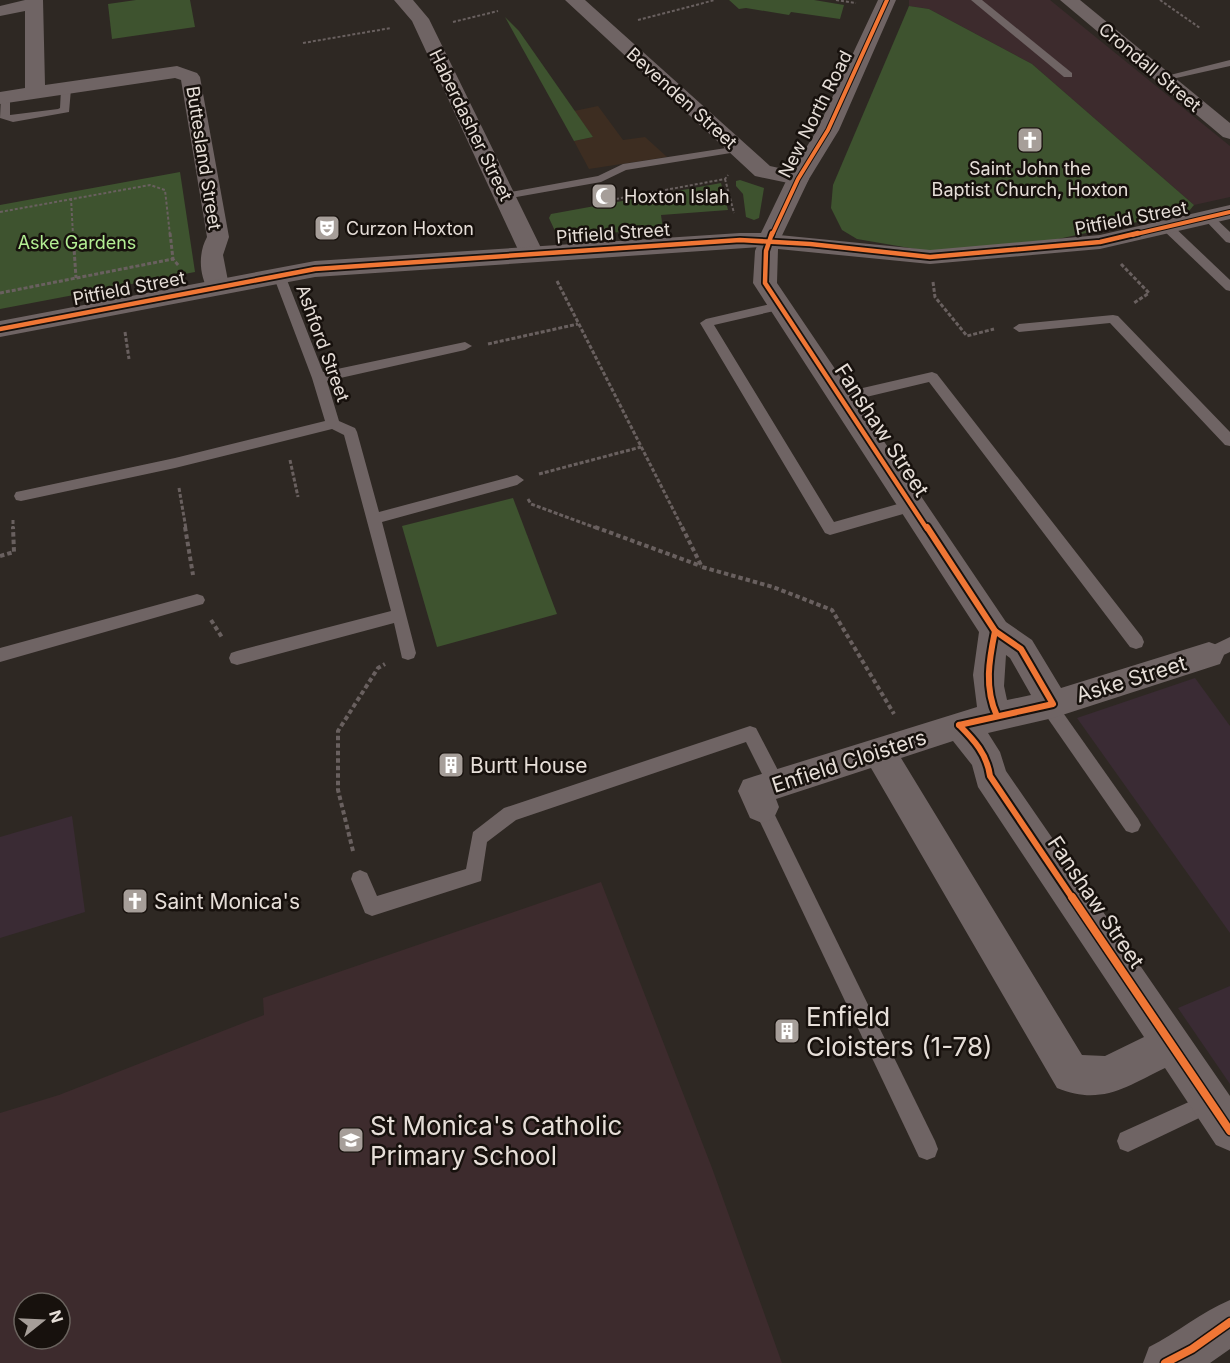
<svg xmlns="http://www.w3.org/2000/svg" width="1230" height="1363" font-family="Inter,sans-serif">
  <style>
    .commercial { fill: #3a2b34 }
    .built { fill: #3d2d21 }
    .education { fill: #3d2b2d; fill-rule: evenodd }
    .green { fill: #3e532f }
    .lines { fill: none; stroke-linecap: round; stroke-linejoin: round }
    .path-far2 { stroke: #69605f; stroke-width: 2; stroke-dasharray: 3 2; stroke-linecap: butt }
    .path-far1 { stroke: #69605f; stroke-width: 3; stroke-dasharray: 4 2; stroke-linecap: butt }
    .path { stroke: #69605f; stroke-width: 4; stroke-dasharray: 4.5 3; stroke-linecap: butt }
    .service { fill: #6f6464; fill-rule: evenodd }
    .minor { fill: #6f6464; fill-rule: evenodd }
    .tertiary { fill: #6f6464; fill-rule: evenodd }
    .cycleway-far3-casing { stroke: #17110d; stroke-width: 6 }
    .cycleway-far2-casing { stroke: #17110d; stroke-width: 8 }
    .cycleway-far1-casing { stroke: #17110d; stroke-width: 10 }
    .cycleway-casing { stroke: #17110d; stroke-width: 11 }
    .cycleway-far3 { stroke: #f07635; stroke-width: 4 }
    .cycleway-far2 { stroke: #f07635; stroke-width: 4.5 }
    .cycleway-far1 { stroke: #f07635; stroke-width: 6 }
    .cycleway { stroke: #f07635; stroke-width: 8 }
    .labels { text-anchor: middle; dominant-baseline: central; stroke-width: 5; stroke-linejoin: round; paint-order: stroke }
    .far-street-label { font-size: 18px; fill: #e6ded8; stroke: #17110d }
    .far-poi-label { font-size: 18px; fill: #e6ded8; stroke: #17110d; text-anchor: start }
    .far-park-label { font-size: 18px; fill: #b3ee93; stroke: #17110d }
    .street-label { font-size: 21px; fill: #e6ded8; stroke: #17110d }
    .poi-label { font-size: 21px; fill: #e6ded8; stroke: #17110d; text-anchor: start }
    .near-poi-label { font-size: 26px; fill: #e6ded8; stroke: #17110d; text-anchor: start }
  </style>
  <rect width="100%" height="100%" fill="#2e2823"/>
  <g class="commercial">
    <path d="M1195 678 1230 726V933L1077 718Z"/>
    <path d="M72 816 85 912 0 938V837Z"/>
    <path d="M1230 986V1084L1178 1008Z"/>
  </g>
  <path class="built" d="M598 106 623 140 645 137 667 157 589 169 574 141 593 137 574 111Z"/>
  <g class="education">
    <path d="M909 0H1050L1230 146V197L1194 205 1032 64 929 9 909 6Z"/>
    <path d="M601 882 712 1168 782 1363H0V1113L59 1095 264 1015 263 998ZM24 1303H60V1339H24Z"/>
  </g>
  <g class="green">
    <path d="M136 0H190L195 27 112 39 108 4Z"/>
    <path d="M729 0H814L844 5 840 19 791 12 789 15 746 8 739 9Z"/>
    <path d="M909 6 929 9 1032 64 1194 205 1189 211 1044 242 933 252 857 239 842 230 831 208 833 185Z"/>
    <path d="M505 17 519 31 593 137 574 141Z"/>
    <path d="M180 172 195 272 0 309V205Z"/>
    <path d="M740 180 764 188 759 218 754 220 746 217 743 194 736 186V181Z"/>
    <path d="M721 183 728 210 661 215 663 229 565 236 555 231 549 218 551 214Z"/>
    <path d="M513 498 557 614 437 647 402 526Z"/>
  </g>
  <g class="lines">
    <g class="path-far2">
      <path d="M836 0 856 3"/>
      <path d="M1160 0 1200 28"/>
      <path d="M638 20 715 0"/>
      <path d="M453 22 498 11"/>
      <path d="M303 43 391 28"/>
      <path d="M725 179 734 213"/>
      <path d="M71 198 73 235"/>
      <path d="M616 199 725 179 728 175"/>
      <path d="M0 212 150 185 165 190 170 235"/>
    </g>
    <g class="path-far1">
      <path d="M73 233 76 278"/>
      <path d="M170 233 173 259 179 266"/>
      <path d="M1121 264 1149 293 1134 303"/>
      <path d="M557 281 683 529"/>
      <path d="M933 282 935 297 967 336 994 329"/>
      <path d="M0 293 173 259"/>
      <path d="M125 332 129 359"/>
      <path d="M488 344 578 324"/>
      <path d="M290 460 298 497"/>
      <path d="M539 474 641 447"/>
      <path d="M179 488 186 529"/>
      <path d="M528 499 531 504 599 529"/>
      <path d="M13 520V529"/>
    </g>
    <g class="path">
      <path d="M185 527 193 575"/>
      <path d="M595 527 701 566"/>
      <path d="M682 527 702 567 773 587 832 610 894 714"/>
      <path d="M0 556 14 552 13 527"/>
      <path d="M211 620 223 639"/>
      <path d="M353 851 338 790V731L378 668 385 664"/>
    </g>
    <g class="service">
      <path d="M971 0H982L1072 73V77H1064Z"/>
      <path d="M1230 60V66L1163 81 1158 78Z"/>
      <path d="M66 86 71 89 69 112 13 122 0 118 1 96 10 98V115L58 109 60 108 61 89Z"/>
      <path d="M739 146 743 147V151L626 170 601 182 505 199 499 196 505 193 598 176 623 164Z"/>
      <path d="M1208 213 1212 215 1230 232V243L1226 242 1204 219V215Z"/>
      <path d="M1166 222 1170 223 1230 280V291L1226 290 1162 229V223Z"/>
      <path d="M279 271 285 275 323 372 465 342 472 346 465 350 327 381 339 421 355 428 357 432 379 512 517 475 524 480 517 485 382 522 416 653 414 658 408 660 402 658 394 623 237 665 231 663 229 658 231 653 237 651 391 611 344 435 332 429 175 468 21 501 16 500 14 496 16 492 21 491 175 458 325 421 312 378 273 275Z"/>
      <path d="M779 302 785 306 783 309 714 325 834 522 912 500 917 502 919 506 917 510 830 535 825 533 700 323 706 319Z"/>
      <path d="M1113 315 1118 316 1230 432V446L1225 445 1110 323 1019 332 1013 328 1019 324Z"/>
      <path d="M932 372 937 374 1142 637 1144 642 1142 647 1136 649 1130 647 929 382 841 403 834 398 841 393Z"/>
      <path d="M197 594 203 596 205 600 203 604 0 662V648Z"/>
      <path d="M1230 637V652L1209 662 1203 660 1201 655 1203 650Z"/>
      <path d="M1048 698 1054 700 1138 819 1141 825 1138 831 1132 833 1126 831 1042 710 1040 705 1042 700Z"/>
      <path d="M750 726 756 728 782 778 785 784 782 790 776 792 770 790 746 742 516 820 487 842 481 881 372 916 365 913 351 879 353 873 360 870 367 873 377 896 466 869 473 832 504 808Z"/>
      <path d="M762 799 768 801 935 1141 938 1149 935 1157 927 1160 919 1157 753 807 756 801Z"/>
      <path d="M1211 1092 1218 1095 1221 1102 1218 1109 1128 1152 1120 1149 1117 1141 1120 1133Z"/>
    </g>
    <g class="minor">
      <path d="M25 0H43L45 85 177 66 197 73 200 77 229 237 223 255 229 286 225 291 217 294 209 291C199 276 198 253 207 237L181 80 175 78 0 104V92L25 88V11L0 16V6Z"/>
      <path d="M394 0H413L429 19 544 254 540 259 532 261 524 259 520 254 412 21Z"/>
      <path d="M565 0H585L770 166 806 174 809 179 806 184 798 185 755 176Z"/>
      <path d="M1060 0H1080L1230 123V139L1223 137Z"/>
      <path d="M1230 205V219L1100 249 930 264 778 249 777 283 1006 622 1032 640 1061 688 1209 642 1220 646 1224 655 1220 664 1053 718 988 733 1000 752 1006 771 1230 1096V1151L1216 1145 1165 1068C1126 1087 1101 1106 1057 1088L871 768 776 799 779 807 774 818 762 823 750 818 738 791 743 780 755 776 977 707 973 675 979 632 753 283 755 251 761 236 769 234 930 250 1100 235ZM1006 655 1010 658 1031 695 1007 700 1004 686ZM953 741 972 765 978 787 1144 1037 1105 1056 1082 1055 901 758Z"/>
      <path d="M1230 1300V1349L1210 1363H1143L1149 1347C1177 1333 1201 1312 1230 1300Z"/>
    </g>
    <path class="tertiary" d="M878 0H896L839 130 809 179 777 246 315 277 0 337V321L315 261 740 233H761L787 179 817 130Z"/>
    <g class="cycleway-far3-casing">
      <g id="cycleway-far3">
        <path d="M772 235 798 179 828 130 887 0"/>
        <path d="M1132 235 1230 212"/>
      </g>
    </g>
    <g class="cycleway-far2-casing">
      <g id="cycleway-far2">
        <path d="M772 233 766 251 765 283 927 529"/>
        <path d="M0 329 315 269 740 240 810 244 930 257 1100 242 1138 233"/>
      </g>
    </g>
    <g class="cycleway-far1-casing">
      <g id="cycleway-far1">
        <path d="M927 527 995 631 1021 649 1053 704 959 725"/>
        <path d="M995 631C989 660 984 688 997 716"/>
        <path d="M959 725C974 740 987 754 990 776L1073 899"/>
      </g>
    </g>
    <g class="cycleway-casing">
      <g id="cycleway">
        <path d="M1072 897 1230 1131"/>
        <path d="M1165 1363 1192 1349 1230 1322"/>
      </g>
    </g>
    <use href="#cycleway-far3" class="cycleway-far3"/>
    <use href="#cycleway-far2" class="cycleway-far2"/>
    <use href="#cycleway-far1" class="cycleway-far1"/>
    <use href="#cycleway" class="cycleway"/>
  </g>
  <defs>
    <g id="church-square" transform="scale(1.35)"><rect x="-9" y="-9" width="18" height="18" rx="4" fill="#a69e99" stroke="#17110d"/><path d="M-1.2-6h2.4v3.5h3.3v2.4h-3.3V6h-2.4V-.1h-3.3v-2.4h3.3Z" fill="#fff"/></g>
    <g id="mosque-square" transform="scale(1.35)"><rect x="-9" y="-9" width="18" height="18" rx="4" fill="#a69e99" stroke="#17110d"/><path d="M3.5-4.9A6 6 0 1 0 3.5 4.9A5 5 0 1 1 3.5-4.9Z" fill="#fff"/></g>
    <g id="theatre-square" transform="scale(1.35)"><rect x="-9" y="-9" width="18" height="18" rx="4" fill="#a69e99" stroke="#17110d"/><path d="M-5-5.5Q0-4 5-5.5V0Q5 5 0 6Q-5 5-5 0ZM-3.3-2.5H-1v1.5H-3.3ZM1-2.5H3.3v1.5H1ZM-2.8 1Q0 5.5 2.8 1Z" fill="#fff"/></g>
    <g id="building-square" transform="scale(1.35)"><rect x="-9" y="-9" width="18" height="18" rx="4" fill="#a69e99" stroke="#17110d"/><path d="M-4-6H4V6H1V3H-1V6H-4ZM-2.5-4.3h1.7v1.8h-1.7ZM.8-4.3h1.7v1.8H.8ZM-2.5-1h1.7V.8h-1.7ZM.8-1h1.7V.8H.8Z" fill="#fff"/></g>
    <g id="school-square" transform="scale(1.35)"><rect x="-9" y="-9" width="18" height="18" rx="4" fill="#a69e99" stroke="#17110d"/><path d="M0-5L7-2L0 1L-7-2ZM-4 1L0 2.5L4 1V4Q0 6-4 4Z" fill="#fff"/></g>
  </defs>
  <g fill-rule="evenodd">
    <use href="#church-square" x="1030" y="140"/>
    <use href="#mosque-square" x="604" y="196"/>
    <use href="#theatre-square" x="327" y="228"/>
    <use href="#building-square" x="451" y="765"/>
    <use href="#church-square" x="135" y="901"/>
    <use href="#building-square" x="787" y="1031"/>
    <use href="#school-square" x="351" y="1140"/>
  </g>
  <g class="labels">
    <g class="far-street-label">
      <text transform="translate(1150 67) rotate(40)">Crondall Street</text>
      <text transform="translate(682 98) rotate(42)">Bevenden Street</text>
      <text transform="translate(815 114) rotate(-63)">New North Road</text>
      <text transform="translate(471 125) rotate(64)">Haberdasher Street</text>
      <text transform="translate(204 158) rotate(81)">Buttesland Street</text>
      <text transform="translate(1131 218) rotate(-11)">Pitfield Street</text>
      <text transform="translate(613 233) rotate(-4)">Pitfield Street</text>
      <text transform="translate(129 288) rotate(-11)">Pitfield Street</text>
      <text transform="translate(323 343) rotate(70)">Ashford Street</text>
    </g>
    <g class="far-poi-label">
      <text x="1030" y="168" text-anchor="middle">Saint John the<tspan x="1030" dy="21">Baptist Church, Hoxton</tspan></text>
      <text x="624" y="196">Hoxton Islah</text>
      <text x="346" y="228">Curzon Hoxton</text>
    </g>
    <g class="far-park-label">
      <text x="77" y="242">Aske Gardens</text>
    </g>
    <g class="street-label">
      <text transform="translate(882 430) rotate(57)">Fanshaw Street</text>
      <text transform="translate(1131 679) rotate(-17)">Aske Street</text>
      <text transform="translate(849 761) rotate(-18)">Enfield Cloisters</text>
      <text transform="translate(1096 902) rotate(56)">Fanshaw Street</text>
    </g>
    <g class="poi-label">
      <text x="470" y="765">Burtt House</text>
      <text x="154" y="901">Saint Monica's</text>
    </g>
    <g class="near-poi-label">
      <text x="806" y="1016">Enfield<tspan x="806" dy="30">Cloisters (1-78)</tspan></text>
      <text x="370" y="1125">St Monica's Catholic<tspan x="370" dy="30">Primary School</tspan></text>
    </g>
  </g>
  <g transform="translate(42 1321) rotate(72)"><circle r="28" fill="#17110d" stroke="#6a635e" stroke-width="1.5"/>
  <path d="M0-4.5L10 22L0 15L-10 22Z" fill="#a69e99"/>
  <text y="-9" font-size="16" font-weight="bold" text-anchor="middle" fill="#e6ded8">N</text>
  </g>
</svg>
